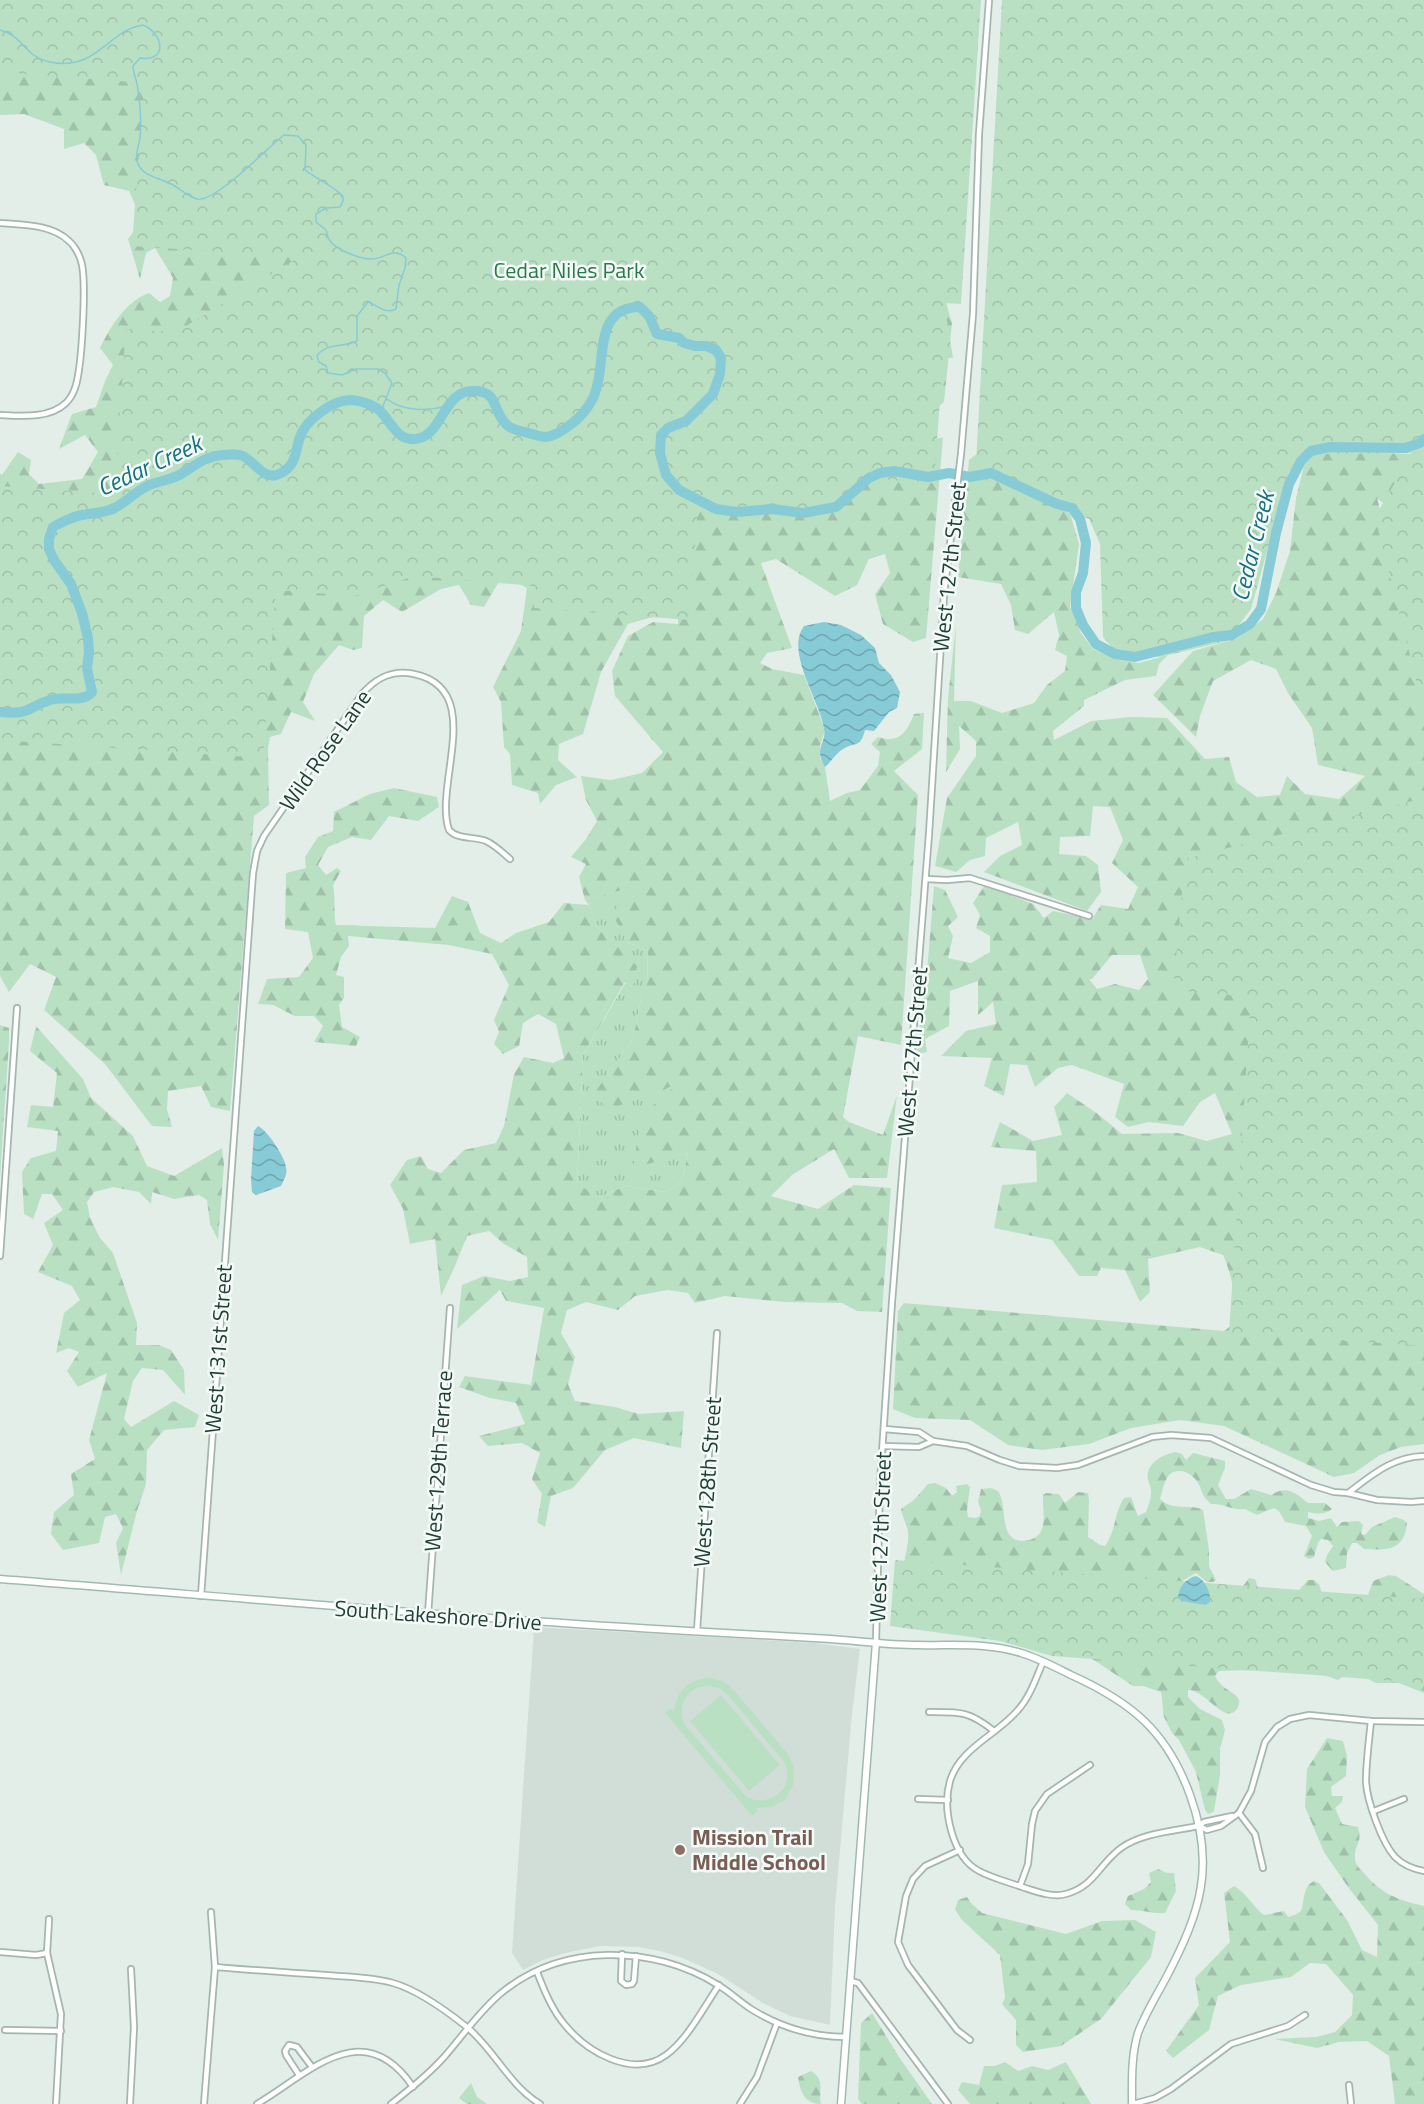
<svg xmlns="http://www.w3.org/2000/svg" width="1424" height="2104" font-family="'Titillium Web',sans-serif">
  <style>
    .built { fill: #d1ded8 }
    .grass { fill: url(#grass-tufts) }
    .forest { fill: url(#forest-firs); fill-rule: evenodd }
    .park { fill: url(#park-crowns) }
    .pitch { fill: #bae0c4; fill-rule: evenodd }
    .water { fill: url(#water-waves) }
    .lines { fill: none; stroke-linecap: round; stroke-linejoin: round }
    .stream { stroke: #87cbd6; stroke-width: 1.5 }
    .river { stroke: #87cbd6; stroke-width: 10 }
    .street-casing { stroke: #a5b6b0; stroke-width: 8 }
    .secondary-casing { stroke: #a0bab1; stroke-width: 9 }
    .street { stroke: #fff; stroke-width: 4.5 }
    .secondary { stroke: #fff; stroke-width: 6 }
    .education-dot { fill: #8d6e63; stroke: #f4faf7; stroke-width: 2 }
    .labels { text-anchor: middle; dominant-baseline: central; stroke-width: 5; stroke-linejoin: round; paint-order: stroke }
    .park-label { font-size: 22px; fill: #287a47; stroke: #f4faf7 }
    .street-label { font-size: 22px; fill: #214037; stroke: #f4faf7 }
    .education-label { font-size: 22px; font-weight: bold; fill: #785e54; stroke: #f4faf7; text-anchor: start }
    .water-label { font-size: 24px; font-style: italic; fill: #167181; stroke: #f4faf7 }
  </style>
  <defs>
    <pattern id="grass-tufts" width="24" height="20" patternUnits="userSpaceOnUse" patternTransform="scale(1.5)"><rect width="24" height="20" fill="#bae0c4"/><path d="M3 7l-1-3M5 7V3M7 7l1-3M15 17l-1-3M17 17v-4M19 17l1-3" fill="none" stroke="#a0c1a9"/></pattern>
    <pattern id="forest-firs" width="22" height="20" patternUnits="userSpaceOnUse" patternTransform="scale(1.5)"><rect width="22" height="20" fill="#bae0c4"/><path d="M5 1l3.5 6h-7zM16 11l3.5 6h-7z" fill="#a0c1a9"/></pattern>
    <pattern id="park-crowns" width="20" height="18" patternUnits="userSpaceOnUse" patternTransform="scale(1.5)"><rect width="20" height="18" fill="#bae0c4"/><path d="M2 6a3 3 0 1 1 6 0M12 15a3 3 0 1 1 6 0" fill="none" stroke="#a0c1a9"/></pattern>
    <pattern id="water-waves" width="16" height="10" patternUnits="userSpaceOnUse" patternTransform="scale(1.5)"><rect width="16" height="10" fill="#87cbd6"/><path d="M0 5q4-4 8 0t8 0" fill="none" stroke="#6ea6ae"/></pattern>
  </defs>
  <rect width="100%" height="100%" fill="#e3eee9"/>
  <path class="built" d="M534 1627 815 1643 860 1649 852 1714 835 1907 830 2025 790 2016 763 2003 718 1974 683 1958 660 1951 638 1947 600 1946 565 1953 543 1960 523 1970 512 1953Z"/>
  <path class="grass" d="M637 885 627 942 648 951 647 987 642 993 633 1039 594 1095 686 1077 633 1167 688 1153 682 1181 666 1192 625 1186 600 1197 577 1185 583 1055 626 982 632 987 612 942 597 927 589 905 585 900Z"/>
  <g class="forest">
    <path d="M0 0 935 265 952 323 944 402 908 431 926 442 943 437 926 638 913 642 883 624 875 594 890 573 885 554 869 559 857 585 835 596 776 559 761 563 792 648 767 653 760 663 772 669 804 675 825 730 820 746V758L825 767 830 801 847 793 860 790 878 766 880 752 871 744 878 737C899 744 907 732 914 714L924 713 922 749 894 771 918 795 901 1045 858 1036 843 1117 849 1122 883 1135 897 1095 887 1178H849L834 1149 792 1175 771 1196 818 1209 854 1185 891 1188 882 1312 857 1311 842 1303 785 1302 725 1296 695 1303 688 1293 668 1290 635 1296 618 1310 586 1302 567 1310 561 1333 575 1357 568 1384 575 1401 615 1407 639 1414 684 1411 681 1448 634 1438 605 1450 573 1488 551 1496 545 1527 537 1522 542 1494 532 1479 540 1453 522 1443 488 1446 479 1436 525 1424 516 1403 490 1398 459 1387 465 1376 531 1385 544 1308 506 1301 500 1290 457 1329 462 1285 484 1276 510 1281 528 1277 527 1257 504 1244 489 1231 467 1236 455 1266 441 1296 435 1239 410 1244 403 1209 390 1185 407 1160 421 1156 428 1169 441 1173 464 1150 496 1143 504 1126 514 1074 524 1057 553 1063 564 1058 556 1024 538 1014 523 1023 519 1046 503 1054 494 1044 499 1032 494 1020 509 985 492 954 448 945 348 936 349 946 341 957 336 975 344 977V998L339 1005 342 1027 360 1037 356 1046 314 1042 323 1026 314 1016H295L273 1005 258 1004 267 979 299 977 313 958 308 932 285 929 286 873 306 868 305 857 318 837 333 831 334 812 370 794 394 788 437 797 439 807 418 821 389 816 371 840 352 837 328 847 318 865 326 875 337 868 341 871 333 885C336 899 333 912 336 925L435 928 452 896 468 902 480 933 501 943 516 933 549 922 564 903 589 905 597 927 637 966 633 987 625 982 583 1055 577 1184 600 1197 625 1186 666 1192 682 1181 688 1153 633 1168 641 1116 682 1080 660 1092 609 1109 593 1095 633 1039 642 993 647 987 648 951 627 942 612 913 636 886 585 900 579 877 586 864 571 857 586 839 597 821 586 800 581 776 611 780 642 773 663 752 615 696 612 671 628 636 653 622 678 624V610L628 624 601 672 583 734 559 744 558 760 577 777 556 785 540 804 538 793 512 785 510 754 504 747 501 702 493 687 521 631 527 588 503 575 484 607 471 605 459 585 441 589 402 612 383 600 364 616 362 648 353 650 339 645 314 674 303 702 315 721 291 712 281 734 270 737 268 748 269 805 254 816 230 1111 211 1107 201 1086 168 1091 167 1109 172 1127 152 1126 105 1064 44 1010 56 977 30 964 9 992 0 976V473L2 475 18 452 31 460 29 474 39 484 82 479 98 452 85 435 59 449 72 414 96 407 105 381 113 365 100 348C111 326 125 302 149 293L160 302 170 296 173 278 155 248 146 253 140 279 128 239 142 220 129 191 104 185 96 155 84 143 64 149V129L24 114 0 115Z"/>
    <path d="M984 448 1019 465 1028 493 1070 513 1079 544 1070 607 1081 633 1093 649 1119 660 1139 663 1168 655 1159 664 1156 676 1125 680 1084 700V706L1053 731 1054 740 1091 721 1131 717 1167 718 1205 759 1229 757 1236 782 1257 797 1280 795 1287 776 1305 794 1339 799 1365 776 1318 765 1312 728 1288 693 1276 669 1251 660 1213 681 1200 716 1196 737 1153 695 1193 651 1238 638 1263 619 1276 593 1290 551 1296 498 1304 466 1313 456 1333 450 1379 453 1415 454 1406 521 1377 498 1424 671V1444L1401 1447 1380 1455 1354 1473 1334 1477 1224 1426 1180 1420 1131 1428 1089 1444 1042 1450 1008 1445 970 1420 915 1418 893 1409 898 1311 904 1303 1224 1331 1236 1322C1235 1298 1233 1277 1223 1255L1200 1247 1148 1259 1150 1292 1140 1302 1125 1270 1101 1268 1097 1276H1079L1052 1240 994 1228 1002 1185 1037 1182 1036 1151 991 1147 1000 1122 1033 1141 1062 1135 1054 1107 1067 1093 1098 1114 1122 1134 1178 1133 1207 1141 1232 1134 1215 1093 1200 1102 1183 1126 1149 1122 1128 1127 1115 1117 1124 1084 1072 1065 1058 1068 1035 1087 1027 1065 1010 1064 1004 1096 984 1086 992 1058 941 1056 966 1031 996 1024 993 1002 978 1015V981L950 991 949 1026 925 1039 927 1052 916 1054 928 960 934 886 945 890 958 917 948 926 953 936 948 958 971 963 990 952V936L976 928 980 915 973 903 985 885 1033 904 1044 918 1053 911 1092 919 1101 905 1128 909 1138 887 1112 863 1123 840 1110 807 1093 806 1090 836 1060 837 1059 854 1086 856 1098 865 1101 892 1087 911 984 872 1000 856 1022 845 1018 822 986 838 985 856 970 860 956 872 935 866 947 798 976 756V741L959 726 960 749 946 772 948 698 956 624 954 701H971L1002 713 1034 703 1047 685 1065 671 1067 656 1055 650 1059 635 1054 612 1028 634 1015 630 1011 605 1001 584 958 577 969 460ZM1112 955H1140L1148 979 1139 990 1115 984 1097 989 1089 979H1092Z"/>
    <path d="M0 1025 9 1028V1042L0 1178Z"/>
    <path d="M36 1026 83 1079 91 1098 133 1136 147 1166 174 1176 222 1148 224 1165 218 1240 210 1224 207 1200 199 1195 174 1199 152 1192 151 1204 139 1192 113 1187 94 1192 87 1202 90 1218 100 1238 113 1253 137 1323 136 1345H159L171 1350 184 1370 185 1395 163 1370 142 1368 133 1381 124 1419 131 1427 174 1401 199 1415 195 1427 164 1430 147 1450 146 1484 137 1511 121 1575 116 1543 123 1528 116 1514 105 1517 99 1543 63 1550 51 1534 54 1512 74 1495 71 1474 95 1459 89 1440 107 1373 78 1387 67 1371 79 1352 69 1348 56 1353 64 1313 80 1300 72 1286 38 1272 53 1245 44 1223 63 1210 52 1194H42L33 1219 24 1214 22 1172 31 1158 56 1151 58 1131 27 1127 31 1105 53 1107 57 1073 30 1051Z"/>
    <path d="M1176 1452 1182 1454 1186 1460 1193 1453 1225 1461V1468L1218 1485 1226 1499H1234L1251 1489 1271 1495C1286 1485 1295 1492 1308 1503H1325L1332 1509C1325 1515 1316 1514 1308 1512V1518L1319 1521 1331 1518 1337 1527 1342 1522 1359 1521 1363 1525 1361 1534 1365 1535 1372 1527 1395 1517 1404 1520 1407 1523C1404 1552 1386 1550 1364 1549L1357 1543H1352L1347 1553 1346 1568 1333 1571 1325 1562 1327 1555 1333 1546 1328 1540 1321 1539 1318 1543 1314 1557 1309 1559 1304 1556 1312 1536 1306 1526 1285 1522 1279 1511 1274 1508 1257 1515 1245 1509C1234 1511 1223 1503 1211 1504 1200 1494 1203 1490 1196 1480 1193 1476 1186 1471 1180 1471 1165 1470 1164 1487 1160 1499 1174 1512 1190 1503 1203 1510L1209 1550V1566L1216 1580 1213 1582H1207L1196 1573 1182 1581 1240 1590 1249 1578 1255 1579 1259 1591 1291 1594 1299 1590 1308 1580H1314L1319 1584 1348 1673 1338 1680C1304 1666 1256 1670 1219 1671L1215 1676C1222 1690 1236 1692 1239 1700 1240 1703 1238 1707 1237 1709 1225 1726 1205 1689 1188 1690V1697L1200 1709 1222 1720 1225 1730 1220 1749V1775L1214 1811 1211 1813 1208 1814 1205 1810 1196 1772 1179 1740 1172 1733 1164 1717 1161 1692 1143 1686H1133L1086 1655 904 1562C906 1553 909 1542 908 1532 907 1524 902 1517 901 1509L914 1500 928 1484 935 1483 946 1488 952 1496 957 1492 956 1486 967 1484 970 1487 967 1510 968 1517 976 1518 980 1516 981 1510 978 1502 981 1489 991 1488 998 1491C1009 1506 996 1547 1029 1540 1050 1535 1042 1511 1043 1495L1046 1493 1059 1494 1065 1503 1078 1492 1088 1493 1089 1500 1088 1537 1100 1545 1105 1546C1116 1531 1114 1513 1124 1498L1131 1497 1138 1516 1146 1512C1148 1506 1151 1500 1151 1494 1152 1489 1149 1484 1148 1480 1145 1464 1162 1454 1176 1452Z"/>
    <path d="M1389 1575 1396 1576 1424 1594V1693L1399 1683H1376L1354 1672 1363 1609 1373 1581Z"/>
    <path d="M1327 1738 1343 1741 1347 1756 1346 1776 1331 1787 1332 1796H1343L1342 1802 1335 1808 1342 1824 1358 1827C1363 1844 1354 1844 1355 1858 1355 1864 1359 1868 1364 1873 1381 1894 1398 1900 1424 1906V2104H1395L1389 2056 1367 2041 1339 2042 1317 2048 1274 2039 1316 2037 1335 2032 1352 2015 1353 1995 1326 1964 1310 1963 1291 1977 1241 1985 1218 1996 1209 2030 1173 2058 1166 2051 1199 2005 1195 1978 1230 1942 1224 1893 1234 1886C1250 1896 1251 1905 1264 1915L1284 1911 1288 1917 1295 1915 1301 1911C1305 1900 1302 1887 1314 1881L1319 1883 1347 1920 1362 1950 1377 1957 1378 1925 1348 1887 1324 1852 1305 1807 1307 1769Z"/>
    <path d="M1158 1869 1167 1873H1174L1176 1891 1165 1913C1153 1914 1143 1910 1131 1910L1125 1904 1128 1896 1144 1889 1151 1882 1149 1873Z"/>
    <path d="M967 1897 971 1903 982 1913 1066 1934 1102 1921 1135 1920 1156 1932 1151 1957 1101 2019 1061 2046 1023 2052 1016 2045V2020L1002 2004 1005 1998 1000 1955 961 1919 955 1909 958 1900Z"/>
    <path d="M872 2013 899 2057 932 2104H862L858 2099 861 2023Z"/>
    <path d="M1005 2062 1018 2071 1032 2066 1048 2070 1066 2062 1091 2104H970L958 2090 962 2082 979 2085 984 2066H995Z"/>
    <path d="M811 2071C826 2080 818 2091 821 2104 805 2104 800 2092 798 2077Z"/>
    <path d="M471 2083 477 2097 487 2104H467L459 2098Z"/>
  </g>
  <g class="park">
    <path d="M0 0H981L961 304 944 303 953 358H943L934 483 875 479 835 512 780 514 698 506 689 620 534 608 535 586 415 576 354 596 276 590 263 758 0 740V486L114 494 126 329 176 332 299 257 132 246 144 83 0 72Z"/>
    <path d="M1002 0H1424V711L1375 517 1412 453 1317 454 1289 472 1251 609 1227 641 1160 657 1118 654 1103 637 1100 544 1089 519 1016 484 975 479Z"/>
    <path d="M1424 798V1346L1229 1333 1251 997 1173 990 1185 859Z"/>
    <path d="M895 1560 1424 1599V1683L1052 1656 1000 1641 890 1626Z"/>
  </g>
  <g class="pitch">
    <path d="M709 1678 722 1681 731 1687 788 1754 794 1767 793 1785 785 1800 772 1807 756 1808 758 1811 752 1816 665 1713 671 1708 674 1711C677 1691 688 1679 709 1678ZM707 1686 719 1688 727 1694 784 1762C797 1786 770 1809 747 1797L685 1725C676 1706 687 1687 707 1686Z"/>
    <path d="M721 1695 780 1765 749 1791 690 1721Z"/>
  </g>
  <g class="water">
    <path d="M824 622 841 625 861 635 875 648 879 663 891 675 900 692 897 708 889 712 874 731 865 730C860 749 856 741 843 749 837 752 831 762 825 767 813 747 827 744 824 728 819 699 785 652 804 626Z"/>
    <path d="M258 1126C267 1130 285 1157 286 1167 288 1174 284 1179 281 1186L256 1195 252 1192 251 1179 254 1131Z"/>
    <path d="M1196 1576C1205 1580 1211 1592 1210 1602L1206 1605 1182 1601 1178 1598C1178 1588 1186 1578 1196 1576Z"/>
  </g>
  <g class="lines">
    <g class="stream">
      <path d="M0 30C24 36 23 56 50 62 97 72 108 30 143 25 163 33 169 62 140 58L133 66C133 73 136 78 137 84 140 102 142 120 140 138 139 146 135 153 137 161 141 176 157 177 169 183 179 187 186 196 197 199 215 203 268 147 284 135L298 136 306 145 305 170C313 177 341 190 343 197 344 202 342 203 340 207L326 208 316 214V222L326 230C327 233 327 236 329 239 333 249 360 259 371 259 385 260 392 245 406 258L405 268 399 285 396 309C386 315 377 305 368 302L357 316V341C343 348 326 342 317 356L319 362 326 366 328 373 342 375 356 369H378L385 373 392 383 381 411"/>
      <path d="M387 399C403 412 429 411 447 406"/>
    </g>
    <path class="river" d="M0 712C30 715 26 708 50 700 64 695 82 704 92 692L87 668 89 652 88 638 82 613 71 584 54 560 49 549V539L53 527C62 522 71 517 82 515 92 513 103 513 113 509 125 503 135 492 147 486 158 481 172 480 181 474 196 465 204 457 222 455 227 455 235 454 240 455 253 458 263 482 279 474 297 466 295 451 300 437 305 421 331 401 349 400 359 400 376 405 382 413 393 425 399 444 420 438 442 432 445 391 472 391 500 390 491 411 507 425 512 430 521 431 528 433 533 434 540 437 546 437 555 436 563 430 570 425 580 418 591 405 595 393 607 363 592 307 640 307L649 316 657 334 679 338 684 343 695 346H706L716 350 721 358 720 374 713 394 686 421 668 428 661 435 660 453 666 475 679 490 716 509 737 512 772 509 803 513 836 507 869 478 880 473 894 471 928 477 949 473 970 477 991 473 1057 504 1072 508 1080 519 1086 543 1083 573 1076 592V608L1083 625 1096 644 1115 654 1135 657 1213 637 1232 635 1250 624 1261 609 1276 533 1289 484 1301 461 1311 451 1330 447 1405 448 1420 443 1424 439"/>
    <g class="street-casing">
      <g id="street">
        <path d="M0 223C23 225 51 224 69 241 74 245 79 254 81 261 87 279 82 369 75 388 73 394 70 399 66 403 49 419 21 416 0 415"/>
        <path d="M926 879 947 880 970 878 1089 916"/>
        <path d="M0 1256 17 1008"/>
        <path d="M933 1441 967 1446 1000 1460 1019 1466 1057 1468 1078 1465 1152 1437 1171 1435 1211 1438 1311 1485 1334 1492 1348 1493 1377 1500 1411 1502 1424 1501"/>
        <path d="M883 1446 919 1447 933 1441 919 1432 884 1429"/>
        <path d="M1348 1493C1372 1475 1392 1457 1424 1456"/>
        <path d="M201 1596 253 873 257 851 264 836 362 694C376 678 392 669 414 674 487 689 433 785 449 830 458 840 474 836 486 841 495 845 503 853 510 859"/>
        <path d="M428 1614 450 1308"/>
        <path d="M697 1631 717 1333"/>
        <path d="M876 1642 880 1483 892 1302 929 834 944 594 961 454 973 314 979 134 989 0"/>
        <path d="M1043 1662C1036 1678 1030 1697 1018 1710 997 1735 960 1748 950 1781 942 1809 952 1857 979 1871 992 1878 1008 1882 1022 1887 1035 1891 1052 1898 1066 1894 1095 1886 1099 1864 1121 1848 1142 1833 1174 1831 1199 1826L1204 1822 1232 1816"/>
        <path d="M929 1712C961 1712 969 1711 994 1731"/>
        <path d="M1371 1721C1369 1741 1366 1762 1366 1782 1367 1801 1382 1843 1395 1857 1403 1865 1413 1869 1424 1871"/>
        <path d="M918 1799 948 1800"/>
        <path d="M1374 1811 1404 1799"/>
        <path d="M1239 1813 1255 1834 1263 1868"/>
        <path d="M1199 1826 1207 1830 1221 1826 1239 1813 1251 1791 1265 1742 1277 1727 1290 1719 1309 1715 1371 1721 1424 1722"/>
        <path d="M960 1850 925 1866 913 1879 906 1896 898 1942 908 1965 957 2030 970 2040"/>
        <path d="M1020 1886 1028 1864 1032 1824 1035 1811 1047 1794 1090 1765"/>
        <path d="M49 1919 47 1953 61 2014 56 2104"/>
        <path d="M0 1952 36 1955 47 1953"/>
        <path d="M622 1954 621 1981 626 1985 632 1984 634 1981 636 1956"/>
        <path d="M215 1967C252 1970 288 1973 325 1975 348 1977 372 1977 393 1983 418 1990 448 2012 468 2028 495 2051 509 2085 540 2104"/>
        <path d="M537 1972C544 1990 552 2010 565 2025 587 2052 633 2079 666 2055 687 2040 704 2007 719 1985"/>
        <path d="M850 1981 858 1983 948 2104"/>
        <path d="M5 2030 61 2031"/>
        <path d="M299 2075 286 2055 285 2051 289 2045 297 2047 312 2067"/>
        <path d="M1349 2085 1351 2104"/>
        <path d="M130 2104 134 2027 131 1969"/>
        <path d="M204 2104 215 1967 211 1912"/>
        <path d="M257 2104C308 2074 363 2013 413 2087"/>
        <path d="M391 2104C410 2089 429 2074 445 2056 463 2035 479 2012 500 1994 561 1943 652 1944 718 1985 730 1992 740 2002 751 2009 780 2027 812 2037 846 2037"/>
        <path d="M740 2104 757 2077 777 2023"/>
        <path d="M1133 2104 1155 2098 1171 2089 1231 2044 1288 2026 1305 2015"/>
      </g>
    </g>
    <g class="secondary-casing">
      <g id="secondary">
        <path d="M0 1579C230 1597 459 1618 689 1631 736 1634 784 1636 831 1639 860 1641 889 1645 918 1645 953 1646 987 1642 1021 1653 1038 1658 1055 1667 1071 1675 1131 1702 1167 1731 1190 1795 1216 1866 1200 1913 1167 1976 1157 1995 1145 2014 1138 2033 1131 2056 1132 2081 1132 2104"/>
        <path d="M841 2104 876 1642"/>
      </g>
    </g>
    <use href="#street" class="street"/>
    <use href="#secondary" class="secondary"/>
  </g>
  <circle class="education-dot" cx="680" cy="1850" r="6"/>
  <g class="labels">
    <g class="park-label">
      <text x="569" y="270">Cedar Niles Park</text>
    </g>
    <g class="street-label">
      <text transform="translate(949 567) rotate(-84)">West 127th Street</text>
      <text transform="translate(325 750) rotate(-55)">Wild Rose Lane</text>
      <text transform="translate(912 1052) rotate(-85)">West 127th Street</text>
      <text transform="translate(218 1349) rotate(-86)">West 131st Street</text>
      <text transform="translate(438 1461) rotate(-86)">West 129th Terrace</text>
      <text transform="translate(707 1482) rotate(-86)">West 128th Street</text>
      <text transform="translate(880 1537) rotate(-88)">West 127th Street</text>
      <text transform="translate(438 1615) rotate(4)">South Lakeshore Drive</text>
    </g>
    <g class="education-label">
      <text x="692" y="1837">Mission Trail<tspan x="692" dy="25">Middle School</tspan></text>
    </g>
    <g class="water-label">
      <text transform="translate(149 465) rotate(-25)">Cedar Creek</text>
      <text transform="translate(1252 546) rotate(-76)">Cedar Creek</text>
    </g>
  </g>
</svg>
